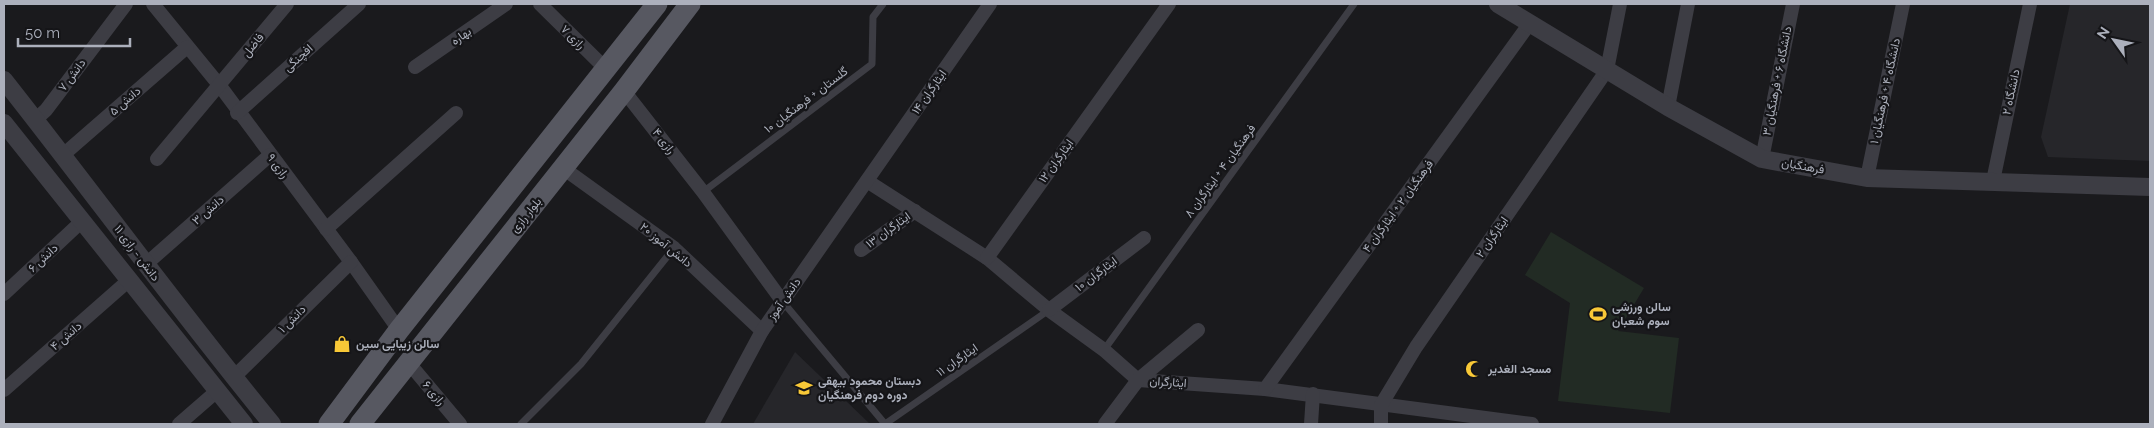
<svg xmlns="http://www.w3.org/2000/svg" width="2154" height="428" font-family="Raleway,Vazirmatn,sans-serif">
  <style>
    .built { fill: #26262a }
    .green { fill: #222b24 }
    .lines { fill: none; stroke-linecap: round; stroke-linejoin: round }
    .service { stroke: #3d3d44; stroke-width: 7 }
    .minor { stroke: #3d3d44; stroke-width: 14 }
    .tertiary { stroke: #3d3d44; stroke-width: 18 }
    .primary { stroke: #575861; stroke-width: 21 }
    .labels { text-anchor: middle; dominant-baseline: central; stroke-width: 4.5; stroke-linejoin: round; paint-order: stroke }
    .street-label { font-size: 12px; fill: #acb0bc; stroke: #151518 }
    .poi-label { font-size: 12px; font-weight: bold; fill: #acb0bc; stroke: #151518; text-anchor: start }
  </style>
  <rect width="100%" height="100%" fill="#1a1a1d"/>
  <g class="built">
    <path d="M2070 4H2150V161L2048 157 2041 137Z"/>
    <path d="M795 352 870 424H753Z"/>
  </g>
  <path class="green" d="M1551 232 1644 288 1618 331 1679 338 1670 413 1558 401 1570 303 1525 275Z"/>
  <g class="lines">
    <g class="service">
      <path d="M703 192 872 64 873 17 883 4"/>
      <path d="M783 302 885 424 1049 310"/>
      <path d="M1104 350 1354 4"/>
      <path d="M521 424 581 364 674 248"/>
    </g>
    <g class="minor">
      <path d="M153 4 220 86 351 262 399 330"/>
      <path d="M540 4 606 69"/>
      <path d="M415 67 506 4"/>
      <path d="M624 91 703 192 783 302"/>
      <path d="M1668 107 1688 4"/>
      <path d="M237 113 359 4"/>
      <path d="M35 120 46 110 126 4"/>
      <path d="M63 155 187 47"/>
      <path d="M157 159 287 4"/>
      <path d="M1762 159 1793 4"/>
      <path d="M563 168 674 248 762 331"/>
      <path d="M1867 178 1903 4"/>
      <path d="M867 181 987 258 1049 310 1104 350 1138 380 1265 389 1532 424"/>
      <path d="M1993 181 2030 4"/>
      <path d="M326 229 456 113"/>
      <path d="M861 250 915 211"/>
      <path d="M987 258 1169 4"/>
      <path d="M145 265 270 155"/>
      <path d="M4 294 81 222"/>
      <path d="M1049 310 1144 238"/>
      <path d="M408 362 460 424"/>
      <path d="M234 377 351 262"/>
      <path d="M1265 389 1530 23"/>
      <path d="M4 390 128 281"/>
      <path d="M179 424 217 391"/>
      <path d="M712 424 762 331 990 4"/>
      <path d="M1105 424 1138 380 1198 330"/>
      <path d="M1311 424 1313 394"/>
      <path d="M1381 424V405L1416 347 1607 70 1620 4"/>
    </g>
    <g class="tertiary">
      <path d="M1498 4 1668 107 1762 159 1867 178 2150 187"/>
      <path d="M4 80C94 194 180 312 272 424"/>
      <path d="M4 123 244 424"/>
    </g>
    <g class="primary">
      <path d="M329 424 399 330 657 4"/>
      <path d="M360 424 624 91 690 4"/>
    </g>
  </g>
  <defs>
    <g id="stadium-bare" transform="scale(1.35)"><path d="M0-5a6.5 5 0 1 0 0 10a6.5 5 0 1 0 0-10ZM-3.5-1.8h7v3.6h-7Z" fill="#f8c837" stroke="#151518" stroke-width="2.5" paint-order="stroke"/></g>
    <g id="shop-bare" transform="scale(1.35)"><path d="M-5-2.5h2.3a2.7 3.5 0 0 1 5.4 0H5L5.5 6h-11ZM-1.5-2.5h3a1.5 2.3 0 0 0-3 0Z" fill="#f8c837" stroke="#151518" stroke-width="2.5" paint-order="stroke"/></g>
    <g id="mosque-bare" transform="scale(1.35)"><path d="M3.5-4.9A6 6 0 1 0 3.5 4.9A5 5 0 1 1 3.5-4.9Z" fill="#f8c837" stroke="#151518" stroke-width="2.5" paint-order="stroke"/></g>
    <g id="school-bare" transform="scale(1.35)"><path d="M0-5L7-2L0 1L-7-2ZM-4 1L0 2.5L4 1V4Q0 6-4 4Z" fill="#f8c837" stroke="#151518" stroke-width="2.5" paint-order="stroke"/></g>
  </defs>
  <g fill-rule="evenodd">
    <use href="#stadium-bare" x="1598" y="314"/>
    <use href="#shop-bare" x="342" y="344"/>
    <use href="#mosque-bare" x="1474" y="369"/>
    <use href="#school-bare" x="804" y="388"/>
  </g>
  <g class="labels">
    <g class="street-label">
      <text transform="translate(461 36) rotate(-35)">بهاره</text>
      <text transform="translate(573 37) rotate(45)">رازی ۷</text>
      <text transform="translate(253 45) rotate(-51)">فاضل</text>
      <text transform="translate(298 58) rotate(-42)">افچنگی</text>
      <text transform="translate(72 75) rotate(-53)">دانش ۷</text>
      <text transform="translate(1777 81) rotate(-79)">دانشگاه ۶ + فرهنگیان ۳</text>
      <text transform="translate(1885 91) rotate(-78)">دانشگاه ۴ + فرهنگیان ۱</text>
      <text transform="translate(929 92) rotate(-55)">ایثارگران ۱۴</text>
      <text transform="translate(2011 92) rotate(-78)">دانشگاه ۲</text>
      <text transform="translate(806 100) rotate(-37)">گلستان + فرهنگیان ۱۰</text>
      <text transform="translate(125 101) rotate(-41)">دانش ۵</text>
      <text transform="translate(664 141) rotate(52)">رازی ۴</text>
      <text transform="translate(1056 161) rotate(-54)">ایثارگران ۱۲</text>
      <text transform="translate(278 166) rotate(53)">رازی ۹</text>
      <text transform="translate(1803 166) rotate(10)">فرهنگیان</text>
      <text transform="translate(1220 171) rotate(-54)">فرهنگیان ۴ + ایثارگران ۸</text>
      <text transform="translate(1398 206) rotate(-54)">فرهنگیان ۲ + ایثارگران ۴</text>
      <text transform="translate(208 210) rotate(-41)">دانش ۳</text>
      <text transform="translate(526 215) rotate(-51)">بلوار رازی</text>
      <text transform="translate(888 230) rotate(-36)">ایثارگران ۱۳</text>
      <text transform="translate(1492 237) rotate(-55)">ایثارگران ۲</text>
      <text transform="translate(666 245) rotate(39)">دانش آموز ۲۰</text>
      <text transform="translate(137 253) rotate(53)">دانش - رازی ۱۱</text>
      <text transform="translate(43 258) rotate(-43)">دانش ۶</text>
      <text transform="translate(1096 274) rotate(-37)">ایثارگران ۱۰</text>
      <text transform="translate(784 299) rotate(-55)">دانش آموز</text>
      <text transform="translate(292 319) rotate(-45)">دانش ۱</text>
      <text transform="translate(66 336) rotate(-41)">دانش ۴</text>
      <text transform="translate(957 360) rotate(-35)">ایثارگران ۱۱</text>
      <text transform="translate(1168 382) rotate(4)">ایثارگران</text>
      <text transform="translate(434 393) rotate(50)">رازی ۶</text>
    </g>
    <g class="poi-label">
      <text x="1612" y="307">سالن ورزشی<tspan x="1612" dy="14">سوم شعبان</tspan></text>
      <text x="356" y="344">سالن زیبایی سین</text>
      <text x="1488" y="369">مسجد الغدیر</text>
      <text x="818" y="381">دبستان محمود بیهقی<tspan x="818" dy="14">دوره دوم فرهنگیان</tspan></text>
    </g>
  </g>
  <rect width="2154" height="428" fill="none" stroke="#acb0bc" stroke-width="10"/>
  <g transform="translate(2114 40) rotate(303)" stroke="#151518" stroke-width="4" paint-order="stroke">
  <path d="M0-4L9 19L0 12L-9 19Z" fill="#acb0bc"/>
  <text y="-8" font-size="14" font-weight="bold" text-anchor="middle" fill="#acb0bc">N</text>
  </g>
  <path d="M18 38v8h112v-8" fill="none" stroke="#acb0bc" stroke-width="2.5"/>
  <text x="25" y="38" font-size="15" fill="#acb0bc" stroke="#151518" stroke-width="4" paint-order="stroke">50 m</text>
</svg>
